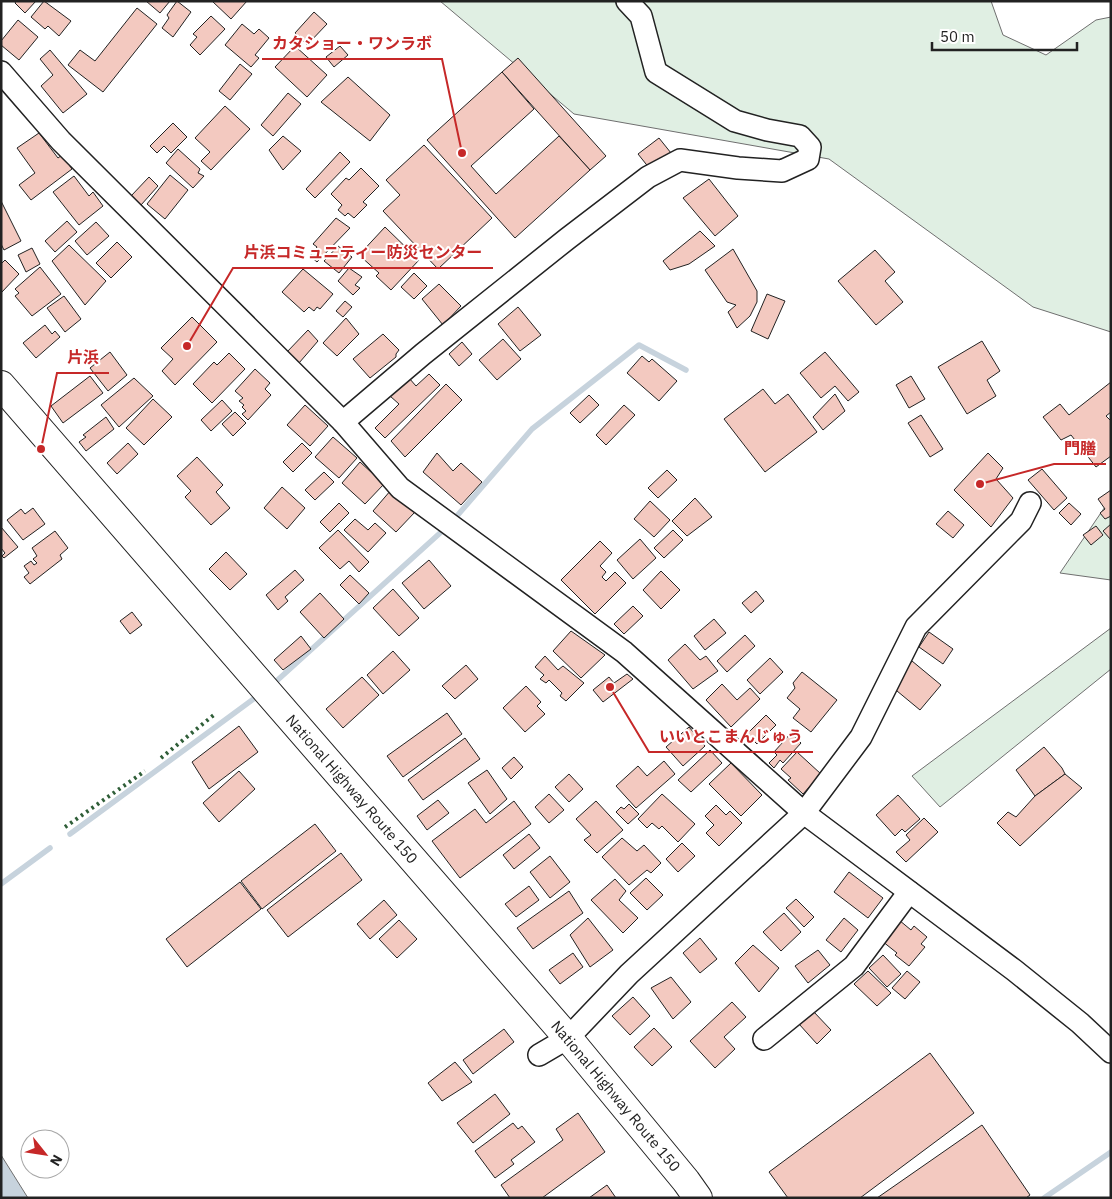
<svg xmlns="http://www.w3.org/2000/svg" width="1112" height="1199" font-family="'IBM Plex Sans','Noto Sans JP',sans-serif">
  <style>
    .green { fill: #e0efe3; stroke: #6f6f6f }
    .water { fill: #c7d3dd; stroke: #6f6f6f }
    .lines { fill: none; stroke-linecap: round; stroke-linejoin: round }
    .stream { stroke: #c7d3dd; stroke-width: 5.5 }
    .building { fill: #f3c9c0; stroke: #222 }
    .minor-casing { stroke: #222; stroke-width: 24 }
    .highway-casing { stroke: #222; stroke-width: 30 }
    .minor { stroke: #fff; stroke-width: 21 }
    .highway { stroke: #fff; stroke-width: 28 }
    .hedge { stroke: #2f5e38; stroke-width: 4; stroke-dasharray: 2.5 4; stroke-linecap: butt }
    .labels { text-anchor: middle; dominant-baseline: central; stroke-width: 4; stroke-linejoin: round; paint-order: stroke }
    .street-label { font-size: 15px; fill: #222; stroke: #fff }
    .leader { fill: none; stroke: #c62828; stroke-width: 2 }
    .callout-dot { fill: #c62828; stroke: #fff; stroke-width: 2 }
    .callout-label { font-size: 16px; text-anchor: middle; font-weight: bold; fill: #c62828; stroke: #fff; stroke-width: 4; stroke-linejoin: round; paint-order: stroke }
  </style>
  <rect width="100%" height="100%" fill="#fff"/>
  <g class="green">
    <path d="M440 1H991L1003 35 1046 55 1096 20 1111 17V332L1033 307 829 159 574 114Z"/>
    <path d="M1111 498V580L1060 573Z"/>
    <path d="M1111 628V669L940 807 912 776Z"/>
  </g>
  <path class="water" d="M1 1155 28 1198H1Z"/>
  <g class="lines">
    <g class="stream">
      <path d="M271 686 450 524 532 429 639 345 686 370"/>
      <path d="M70 834 259 695"/>
      <path d="M1 884 50 848"/>
      <path d="M1044 1198 1111 1152"/>
    </g>
  </g>
  <g class="building">
    <path d="M16 1H36L25 13 15 3Z"/>
    <path d="M44 1 71 21 59 36 48 26 45 29 31 17Z"/>
    <path d="M146 1H170L160 13Z"/>
    <path d="M177 1 191 12 173 37 162 28 169 18 167 15Z"/>
    <path d="M212 1H247L231 19Z"/>
    <path d="M137 8 157 24 103 92 68 65 80 50 95 61Z"/>
    <path d="M314 12 327 24 307 45 295 33Z"/>
    <path d="M211 16 225 29 200 55 190 45 197 37 193 34Z"/>
    <path d="M18 20 38 37 19 60 1 45V41Z"/>
    <path d="M242 24 254 34 259 29 269 38 255 55 259 58 251 67 225 45Z"/>
    <path d="M295 46 327 75 307 97 275 67Z"/>
    <path d="M340 46 348 55 334 67 326 57Z"/>
    <path d="M50 50 87 94 63 113 41 86 53 75 40 59Z"/>
    <path d="M518 58 606 156 590 170 502 72Z"/>
    <path d="M240 64 252 74 230 100 219 91Z"/>
    <path d="M502 72 534 109 471 166 496 194 559 136 590 170 515 238 427 140Z"/>
    <path d="M348 77 390 115 370 141 321 102Z"/>
    <path d="M288 93 301 104 273 136 261 125Z"/>
    <path d="M225 106 250 129 211 170 201 161 210 152 195 138Z"/>
    <path d="M173 123 187 137 171 153 164 146 157 153 150 146Z"/>
    <path d="M39 133 58 158 62 155 72 169 31 200 19 185 35 173 17 148Z"/>
    <path d="M283 136 301 151 283 170 269 150Z"/>
    <path d="M659 138 671 153 650 169 638 154Z"/>
    <path d="M424 145 492 218 438 269 383 211 400 195 386 180Z"/>
    <path d="M178 149 200 169 198 173 204 176 193 188 166 163Z"/>
    <path d="M340 152 350 162 315 198 306 189Z"/>
    <path d="M361 168 379 186 363 202 367 205 354 218 348 213 345 216 338 210 342 205 331 194 346 178 349 180Z"/>
    <path d="M170 175 188 190 165 219 147 204Z"/>
    <path d="M74 176 89 196 93 192 103 206 79 225 53 192Z"/>
    <path d="M149 177 158 186 141 205 131 196Z"/>
    <path d="M709 179 738 216 715 236 683 198Z"/>
    <path d="M1 201 21 241 4 250 1 244Z"/>
    <path d="M336 218 350 228 317 262 310 256 317 247 313 244Z"/>
    <path d="M67 221 77 232 55 252 45 241Z"/>
    <path d="M96 222 109 236 87 255 75 241Z"/>
    <path d="M385 227 419 260 391 290 376 276 379 273 359 255Z"/>
    <path d="M700 231 715 246 689 264 670 270 663 261Z"/>
    <path d="M117 242 132 257 111 278 96 263Z"/>
    <path d="M69 245 106 281 85 305 52 261Z"/>
    <path d="M338 246 352 257 339 273 324 261Z"/>
    <path d="M32 248 40 264 26 272 18 255Z"/>
    <path d="M733 249 757 291V302L750 316 737 328 728 312 736 305 727 302 705 270Z"/>
    <path d="M875 250 895 272 885 281 903 302 876 325 838 281Z"/>
    <path d="M5 260 19 274 1 293V264Z"/>
    <path d="M40 267 61 294 32 316 15 296 19 293 15 289Z"/>
    <path d="M349 268 362 277 355 285 360 288 353 295 338 281Z"/>
    <path d="M303 269 333 294 320 309 317 307 314 311 309 307 304 312 282 292Z"/>
    <path d="M414 273 427 286 414 299 401 287Z"/>
    <path d="M439 284 461 306 443 325 422 299Z"/>
    <path d="M767 294 785 301 768 339 751 331Z"/>
    <path d="M64 296 81 319 65 332 47 308Z"/>
    <path d="M345 301 352 307 343 317 336 311Z"/>
    <path d="M518 307 541 335 520 351 498 324Z"/>
    <path d="M192 317 217 342 175 385 162 371 173 359 161 348Z"/>
    <path d="M346 318 359 334 337 356 323 343Z"/>
    <path d="M45 325 52 334 55 331 60 337 36 358 23 343Z"/>
    <path d="M308 330 318 341 299 363 286 353Z"/>
    <path d="M383 334 399 350 396 354V357L370 378 353 359Z"/>
    <path d="M503 339 521 359 497 380 479 360Z"/>
    <path d="M982 341 1000 371 987 380 996 396 967 414 938 367Z"/>
    <path d="M462 342 472 354 459 366 449 354Z"/>
    <path d="M110 352 127 375 108 391 90 368Z"/>
    <path d="M825 352 859 392 848 401 835 386 821 398 800 373Z"/>
    <path d="M229 353 245 369 212 403 193 384 214 362 217 365Z"/>
    <path d="M642 356 649 362 652 359 677 381 659 401 627 373Z"/>
    <path d="M255 369 270 383 265 389 271 395 248 420 242 414 246 411 242 407 244 405 239 401 243 398 235 391Z"/>
    <path d="M429 374 440 385 385 438 375 428 399 404 390 396 409 378 416 386Z"/>
    <path d="M90 376 103 393 63 423 51 406Z"/>
    <path d="M911 376 925 399 909 408 896 385Z"/>
    <path d="M134 378 153 396 119 427 101 405Z"/>
    <path d="M1111 382V412L1106 416 1111 421V456L1096 467 1071 435 1061 440 1043 417 1060 404 1069 415Z"/>
    <path d="M446 384 462 400 405 457 391 441Z"/>
    <path d="M763 389 775 404 788 394 817 432 765 472 724 419Z"/>
    <path d="M835 394 845 411 823 430 813 417Z"/>
    <path d="M589 395 599 405 580 423 570 413Z"/>
    <path d="M153 399 172 417 144 445 126 428Z"/>
    <path d="M222 400 232 411 211 431 201 420Z"/>
    <path d="M305 405 328 426 310 446 287 425Z"/>
    <path d="M624 405 635 415 606 445 596 435Z"/>
    <path d="M235 412 246 423 233 436 222 424Z"/>
    <path d="M921 415 943 449 930 457 908 423Z"/>
    <path d="M106 417 114 429 86 451 79 442 86 437 83 435Z"/>
    <path d="M333 437 357 458 339 478 315 457Z"/>
    <path d="M128 443 138 454 117 474 107 463Z"/>
    <path d="M302 443 312 453 293 472 283 462Z"/>
    <path d="M437 453 453 471 461 463 482 482 461 505 423 472Z"/>
    <path d="M988 453 1003 468 996 479 1013 498 991 527 954 490Z"/>
    <path d="M197 457 223 485 216 492 230 508 211 525 185 497 191 491 177 476Z"/>
    <path d="M360 462 384 484 365 504 342 483Z"/>
    <path d="M1042 469 1067 498 1054 510 1028 480Z"/>
    <path d="M667 470 677 480 658 498 648 488Z"/>
    <path d="M324 472 334 482 315 500 305 490Z"/>
    <path d="M282 487 305 508 287 529 264 508Z"/>
    <path d="M391 490 415 512 396 532 373 511Z"/>
    <path d="M1111 490V516L1105 519 1100 513 1105 509 1098 499Z"/>
    <path d="M695 498 712 517 687 536 672 521Z"/>
    <path d="M650 501 670 520 654 537 634 519Z"/>
    <path d="M339 503 349 513 330 532 320 522Z"/>
    <path d="M1069 503 1081 514 1071 525 1059 513Z"/>
    <path d="M33 508 45 524 23 540 7 520 21 509 25 514Z"/>
    <path d="M948 511 964 525 953 538 936 524Z"/>
    <path d="M355 519 368 530 375 523 386 533 368 552 344 530Z"/>
    <path d="M1111 524V540L1103 531Z"/>
    <path d="M1096 526 1103 535 1091 545 1083 535Z"/>
    <path d="M1 527 18 547 4 558 2 556 5 553 1 548Z"/>
    <path d="M338 530 369 562 359 572 349 561 340 569 319 548Z"/>
    <path d="M673 530 683 540 664 558 654 548Z"/>
    <path d="M55 531 68 548 60 555 62 559 30 584 24 577 29 573 24 566 31 561 34 565 37 563 33 559 37 556 32 548Z"/>
    <path d="M640 539 656 558 633 579 617 560Z"/>
    <path d="M600 541 612 553 600 566 606 572 602 577 606 581 615 572 626 583 595 614 561 580Z"/>
    <path d="M226 552 247 574 230 590 209 569Z"/>
    <path d="M429 560 451 586 424 609 402 583Z"/>
    <path d="M295 570 304 580 285 597 288 601 278 610 266 595Z"/>
    <path d="M661 571 680 590 661 609 643 590Z"/>
    <path d="M350 575 369 593 359 604 340 585Z"/>
    <path d="M393 589 419 618 399 636 373 608Z"/>
    <path d="M756 591 764 601 751 613 742 603Z"/>
    <path d="M320 593 344 619 324 638 300 612Z"/>
    <path d="M633 606 643 616 624 634 614 624Z"/>
    <path d="M132 612 142 625 130 634 120 621Z"/>
    <path d="M714 619 726 633 705 650 694 636Z"/>
    <path d="M571 631 605 655 581 678 553 651Z"/>
    <path d="M929 632 953 649 943 664 919 647Z"/>
    <path d="M745 635 755 646 727 672 717 661Z"/>
    <path d="M301 636 311 649 283 670 274 660Z"/>
    <path d="M685 644 700 660 706 656 718 671 693 689 668 660Z"/>
    <path d="M393 651 410 670 383 694 367 675Z"/>
    <path d="M545 656 558 670 563 666 584 683 566 701 560 696 562 693 549 680 546 683 540 679 544 675 535 667Z"/>
    <path d="M770 658 783 672 760 694 747 680Z"/>
    <path d="M912 661 941 685 920 710 891 686Z"/>
    <path d="M466 665 478 679 455 699 442 686Z"/>
    <path d="M802 672 837 700 811 732 793 718 800 709 787 698 795 688 793 683Z"/>
    <path d="M627 674 633 679 603 702 593 690 609 677 614 683Z"/>
    <path d="M362 677 379 695 343 728 326 709Z"/>
    <path d="M722 684 737 700 750 688 760 699 731 727 706 700Z"/>
    <path d="M526 686 541 702 537 706 545 714 525 732 503 708Z"/>
    <path d="M447 713 462 734 403 777 387 756Z"/>
    <path d="M766 715 776 725 757 744 747 734Z"/>
    <path d="M239 726 258 752 209 789 192 762Z"/>
    <path d="M689 727 705 746 683 766 666 747Z"/>
    <path d="M791 733 801 743 783 763 780 760 774 768 769 763 777 755 774 752Z"/>
    <path d="M465 738 480 759 423 800 408 780Z"/>
    <path d="M1044 747 1062 768 1065 774 1035 796 1016 770Z"/>
    <path d="M710 750 722 763 691 792 678 780Z"/>
    <path d="M797 752 821 774 803 794 788 780 791 778 781 769Z"/>
    <path d="M514 757 523 767 511 779 502 768Z"/>
    <path d="M664 761 675 774 636 808 616 786 638 766 647 776Z"/>
    <path d="M731 763 762 795 741 816 709 784Z"/>
    <path d="M487 770 507 799 490 814 468 783Z"/>
    <path d="M239 771 255 789 219 822 203 803Z"/>
    <path d="M569 774 583 789 569 802 555 787Z"/>
    <path d="M1065 774 1082 788 1020 846 997 823 1008 812 1016 817 1035 796Z"/>
    <path d="M549 794 564 810 549 823 535 807Z"/>
    <path d="M662 794 695 824 678 842 662 826 659 829 652 823 647 828 638 819Z"/>
    <path d="M898 795 920 819 905 832 902 829 895 836 876 815Z"/>
    <path d="M438 800 449 813 427 830 417 816Z"/>
    <path d="M514 801 531 824 460 878 432 841 475 809 486 823Z"/>
    <path d="M596 801 623 830 597 853 584 840 591 835 576 819Z"/>
    <path d="M629 804 639 814 628 824 616 812 621 807 624 809Z"/>
    <path d="M716 805 726 815 730 811 742 823 719 846 706 833 714 825 705 816Z"/>
    <path d="M924 818 938 832 906 862 896 852 910 840 906 835Z"/>
    <path d="M315 824 336 851 262 909 241 881Z"/>
    <path d="M529 834 540 848 514 869 503 855Z"/>
    <path d="M622 838 637 851 644 845 661 863 651 873 647 870 629 885 602 857Z"/>
    <path d="M682 843 695 856 678 872 666 859Z"/>
    <path d="M341 853 362 880 288 937 267 910Z"/>
    <path d="M550 856 570 882 550 898 530 872Z"/>
    <path d="M849 872 883 898 868 918 834 892Z"/>
    <path d="M646 878 663 895 647 910 630 893Z"/>
    <path d="M615 879 626 891 619 900 638 918 623 933 591 900Z"/>
    <path d="M240 882 261 909 187 967 166 939Z"/>
    <path d="M529 886 539 900 516 917 505 904Z"/>
    <path d="M569 891 583 913 533 949 517 928Z"/>
    <path d="M796 899 814 917 804 927 786 908Z"/>
    <path d="M384 900 397 915 370 939 357 924Z"/>
    <path d="M784 913 801 932 781 951 763 932Z"/>
    <path d="M588 918 613 950 590 967 570 935Z"/>
    <path d="M844 918 858 930 841 952 826 940Z"/>
    <path d="M399 920 417 939 397 958 379 939Z"/>
    <path d="M899 920 911 930 914 926 927 937 921 944 925 947 909 966 895 955 897 953 882 941Z"/>
    <path d="M700 938 717 959 700 973 683 953Z"/>
    <path d="M753 945 779 968 759 992 735 963Z"/>
    <path d="M818 950 830 965 808 983 795 966Z"/>
    <path d="M573 953 583 967 560 984 549 970Z"/>
    <path d="M883 955 901 974 887 987 869 968Z"/>
    <path d="M868 971 891 993 877 1006 854 984Z"/>
    <path d="M907 971 920 982 905 999 892 988Z"/>
    <path d="M671 977 691 1002 673 1019 651 988Z"/>
    <path d="M633 997 650 1016 630 1035 612 1016Z"/>
    <path d="M732 1002 746 1017 724 1037 735 1049 715 1068 690 1041Z"/>
    <path d="M813 1011 831 1030 817 1044 799 1024Z"/>
    <path d="M654 1028 672 1047 652 1066 634 1047Z"/>
    <path d="M504 1029 514 1042 473 1074 463 1060Z"/>
    <path d="M930 1053 974 1113 860 1198H788L769 1172Z"/>
    <path d="M455 1062 472 1082 442 1101 428 1083Z"/>
    <path d="M495 1094 510 1114 473 1143 457 1123Z"/>
    <path d="M578 1113 605 1152 542 1198H510L501 1185 563 1140 556 1129Z"/>
    <path d="M513 1123 518 1129 522 1126 535 1142 511 1160 514 1164 495 1178 475 1151Z"/>
    <path d="M982 1125 1030 1195 1026 1198H877Z"/>
    <path d="M607 1185 616 1198H589Z"/>
  </g>
  <g class="lines">
    <g class="minor-casing">
      <g id="minor">
        <path d="M1 72 61 141 343 422 400 488 624 652 804 813 1014 970 1080 1023 1111 1052"/>
        <path d="M343 422 423 354 567 239 648 177 680 160 738 168 782 171 808 159 810 147 800 136 767 130 735 121 656 72 641 16 627 1"/>
        <path d="M764 1039 854 966 909 892"/>
        <path d="M539 1055 568 1038 629 974 804 813 861 737 916 627 1021 521 1030 503"/>
      </g>
    </g>
    <g class="highway-casing">
      <path id="highway" d="M1 385 568 1038 686 1181 698 1198"/>
    </g>
    <use href="#minor" class="minor"/>
    <use href="#highway" class="highway"/>
    <g class="hedge">
      <path d="M161 758 215 714"/>
      <path d="M65 827 145 771"/>
    </g>
  </g>
  <g class="labels">
    <g class="street-label">
      <text transform="translate(352 789) rotate(49)">National Highway Route 150</text>
      <text transform="translate(616 1096) rotate(50)">National Highway Route 150</text>
    </g>
  </g>
  <path class="leader" d="M462 153L442 59H262M187 346L233 268H493M41 449L57 373H109M980 484L1054 464H1106M610 687L649 752H813"/>
  <g class="callout-dot">
    <circle cx="462" cy="153" r="5"/>
    <circle cx="187" cy="346" r="5"/>
    <circle cx="41" cy="449" r="5"/>
    <circle cx="980" cy="484" r="5"/>
    <circle cx="610" cy="687" r="5"/>
  </g>
  <g class="callout-label">
    <text x="352" y="49">カタショー・ワンラボ</text>
    <text x="363" y="258">片浜コミュニティー防災センター</text>
    <text x="83" y="363">片浜</text>
    <text x="1080" y="454">門膳</text>
    <text x="731" y="742">いいとこまんじゅう</text>
  </g>
  <rect width="1112" height="1199" fill="none" stroke="#222222" stroke-width="5"/>
  <g transform="translate(45 1154) rotate(120)"><circle r="24" fill="#ffffff" stroke="#a7a7a7"/>
  <path d="M0-4L9 19L0 12L-9 19Z" fill="#c62828"/>
  <text y="-8" font-size="14" font-weight="bold" text-anchor="middle" fill="#222222">N</text>
  </g>
  <path d="M932 42v8h145v-8" fill="none" stroke="#222222" stroke-width="2.5"/>
  <text x="940" y="42" font-size="15" fill="#222222" stroke="#ffffff" stroke-width="4" paint-order="stroke">50 m</text>
</svg>
